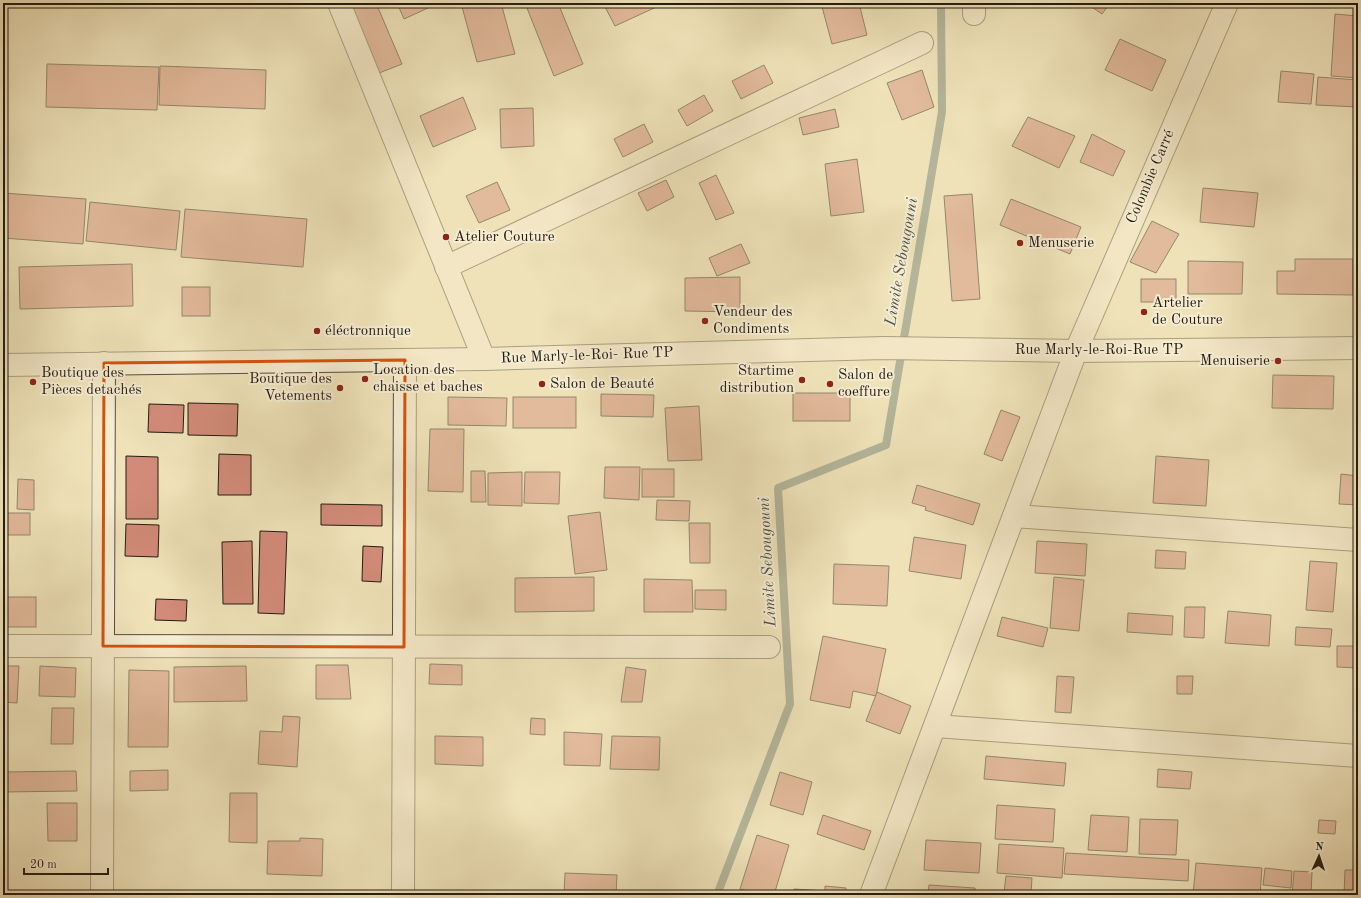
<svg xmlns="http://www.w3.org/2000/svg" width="1361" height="898" font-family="'Old Standard TT',serif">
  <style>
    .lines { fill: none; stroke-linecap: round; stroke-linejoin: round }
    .stream { stroke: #6b7d71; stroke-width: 8 }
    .building { fill: #d28b79; stroke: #241c11 }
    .minor-casing { stroke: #574e3b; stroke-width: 24 }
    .minor { stroke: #f5ecd2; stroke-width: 22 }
    .marked { fill: none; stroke: #d4530c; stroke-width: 3; stroke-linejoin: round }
    .poi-dot { fill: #8f2418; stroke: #f5ecd2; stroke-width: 1.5 }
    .labels { text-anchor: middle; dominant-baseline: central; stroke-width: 4; stroke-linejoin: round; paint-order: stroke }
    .street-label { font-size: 15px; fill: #241c11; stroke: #f5ecd2 }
    .poi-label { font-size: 15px; fill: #241c11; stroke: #f5ecd2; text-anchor: start }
    .water-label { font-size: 16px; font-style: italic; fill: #4d5449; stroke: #f5ecd2 }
  </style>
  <rect width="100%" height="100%" fill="#efe2b9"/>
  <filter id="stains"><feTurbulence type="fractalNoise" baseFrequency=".005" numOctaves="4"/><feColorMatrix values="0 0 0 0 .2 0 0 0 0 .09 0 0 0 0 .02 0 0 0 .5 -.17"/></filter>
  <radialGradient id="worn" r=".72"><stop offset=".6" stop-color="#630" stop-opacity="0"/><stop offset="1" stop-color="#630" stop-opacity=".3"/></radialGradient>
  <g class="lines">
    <path class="stream" d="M717 895 790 704 778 488 886 445 942 112 941 3"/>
  </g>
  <g class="building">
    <path d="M357 3H376L402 64 374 75 345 8Z"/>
    <path d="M397 3H439L404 19Z"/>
    <path d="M461 3H501L515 54 477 62Z"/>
    <path d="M525 3H558L583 64 554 76Z"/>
    <path d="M603 3H665L615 26Z"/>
    <path d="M821 3H859L867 35 832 44Z"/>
    <path d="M1086 3H1110L1102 14Z"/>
    <path d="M1335 14 1358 16V78L1331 76Z"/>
    <path d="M1120 39 1166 60 1152 91 1105 70Z"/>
    <path d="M47 64 159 67 157 110 46 107Z"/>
    <path d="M764 65 773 83 741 99 732 81Z"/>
    <path d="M160 66 266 70 265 109 159 105Z"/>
    <path d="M922 70 934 107 902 120 887 83Z"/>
    <path d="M1281 71 1314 74 1311 104 1278 102Z"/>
    <path d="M1318 77 1358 80V107L1316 105Z"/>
    <path d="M704 95 713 111 687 126 678 110Z"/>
    <path d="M463 97 476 129 433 147 420 116Z"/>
    <path d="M533 108 534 146 501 148 500 109Z"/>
    <path d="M835 109 839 127 803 135 799 118Z"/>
    <path d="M1028 117 1075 136 1059 168 1012 146Z"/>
    <path d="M644 124 653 142 623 157 614 139Z"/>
    <path d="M1092 134 1125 151 1113 176 1080 162Z"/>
    <path d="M857 159 864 212 831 216 825 164Z"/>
    <path d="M716 175 734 213 716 220 699 183Z"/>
    <path d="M666 180 674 197 647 211 638 193Z"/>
    <path d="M497 182 510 210 479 223 466 196Z"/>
    <path d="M1203 188 1258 193 1254 227 1200 222Z"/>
    <path d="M3 193 86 199 83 244 3 238Z"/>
    <path d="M972 194 980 299 952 301 944 196Z"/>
    <path d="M1011 199 1081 227 1070 254 1000 225Z"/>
    <path d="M90 202 180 211 176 250 86 241Z"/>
    <path d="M185 209 307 219 303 267 181 257Z"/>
    <path d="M1152 221 1179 234 1156 273 1130 262Z"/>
    <path d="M741 244 750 263 717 276 709 258Z"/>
    <path d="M1295 259H1353V295L1277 294V271H1295Z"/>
    <path d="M1188 261 1243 262 1242 294H1188Z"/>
    <path d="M132 264 133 306 20 309 19 267Z"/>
    <path d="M740 277V312L685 311V278Z"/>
    <rect x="1141" y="279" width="35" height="23"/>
    <rect x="182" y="287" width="28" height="29"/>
    <path d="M1273 375 1334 376 1333 409 1272 408Z"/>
    <rect x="793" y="393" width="57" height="28"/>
    <path d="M601 394 654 395 653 417 601 416Z"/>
    <path d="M448 397 507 398 506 426 448 425Z"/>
    <rect x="513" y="397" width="63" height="31"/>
    <path d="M188 403 238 404 237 436 188 435Z"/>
    <path d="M149 404 184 405 183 433 148 432Z"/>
    <path d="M699 406 702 460 668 461 665 408Z"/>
    <path d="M1001 410 1020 417 1002 461 984 454Z"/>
    <path d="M430 429H464L463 492 428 491Z"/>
    <path d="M219 454 251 455V495H218Z"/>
    <path d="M126 456 158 457V519H126Z"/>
    <path d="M1156 456 1209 460 1206 506 1153 503Z"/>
    <path d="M605 467H640L639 500 604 498Z"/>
    <rect x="642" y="469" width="32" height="28"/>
    <path d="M471 471H485L486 502H471Z"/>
    <path d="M522 472V506L488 505V473Z"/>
    <path d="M525 472H560L559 504 524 503Z"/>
    <path d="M1341 474 1358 476V505L1339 504Z"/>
    <path d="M18 479 34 480V510L17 509Z"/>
    <path d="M917 485 980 504 973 525 925 510 926 507 912 503Z"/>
    <path d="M657 500 690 501 689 521 656 520Z"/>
    <path d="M321 504 382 505V526L321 525Z"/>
    <path d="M600 512 607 570 575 574 568 516Z"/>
    <rect x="3" y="513" width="27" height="22"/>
    <path d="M689 523H710V563H690Z"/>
    <path d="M126 524 159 525 158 557 125 556Z"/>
    <path d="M260 531 287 532 284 614 258 613Z"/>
    <path d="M914 537 966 545 961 579 909 571Z"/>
    <path d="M252 541 253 604H223L222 542Z"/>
    <path d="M1037 541 1087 544 1085 576 1035 573Z"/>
    <path d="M363 546 383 547 381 582 362 581Z"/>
    <path d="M1156 550 1186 552 1185 569 1155 568Z"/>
    <path d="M1310 561 1337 563 1333 612 1306 610Z"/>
    <path d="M834 564 889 566 887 606 833 604Z"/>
    <path d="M594 577V611L515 612V578Z"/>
    <path d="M1054 577 1084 580 1079 631 1050 628Z"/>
    <path d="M644 579 692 580 693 612H644Z"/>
    <path d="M695 590H726V610L695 609Z"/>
    <rect x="3" y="597" width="33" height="30"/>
    <path d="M156 599 187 600 186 621 155 620Z"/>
    <path d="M1185 607H1205L1204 638 1184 637Z"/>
    <path d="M1228 611 1271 615 1269 646 1225 643Z"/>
    <path d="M1128 613 1173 616 1172 635 1127 632Z"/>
    <path d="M1002 617 1048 628 1043 647 997 636Z"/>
    <path d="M1296 627 1332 629 1330 647 1295 645Z"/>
    <path d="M823 636 886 649 876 696 853 691 850 708 810 700Z"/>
    <path d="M1337 646H1358V668L1337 667Z"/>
    <path d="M430 664 462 665V685L429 684Z"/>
    <path d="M316 665H348L351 699H316Z"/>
    <path d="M3 666H19L17 703 3 702Z"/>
    <path d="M40 666 76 668 75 697 39 696Z"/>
    <path d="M246 666 247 701 174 702V667Z"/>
    <path d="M626 667 646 670 642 702H621Z"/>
    <path d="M129 670 169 671 168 747H128Z"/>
    <path d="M1057 676 1074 677 1071 713 1055 712Z"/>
    <path d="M1177 676H1193L1192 694H1177Z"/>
    <path d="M877 692 911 706 900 734 866 721Z"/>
    <path d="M52 708H74L73 744H51Z"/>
    <path d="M283 716 300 717 297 767 258 764 260 731 282 732Z"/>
    <path d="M531 718 545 719V735L530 734Z"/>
    <path d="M564 732 602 734 600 766 564 765Z"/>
    <path d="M435 736 483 737V766L435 764Z"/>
    <path d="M612 736 660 737 659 770 610 769Z"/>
    <path d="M986 756 1066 763 1064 786 984 779Z"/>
    <path d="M1158 769 1192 772 1190 789 1157 787Z"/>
    <path d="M168 770V790L130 791V771Z"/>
    <path d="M76 771 77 791 3 792V772Z"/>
    <path d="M780 772 812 782 803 815 770 805Z"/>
    <path d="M230 793H257V843L229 842Z"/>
    <path d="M47 803H77V841H48Z"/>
    <path d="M997 805 1055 809 1053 842 995 839Z"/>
    <path d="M823 815 871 831 864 850 817 834Z"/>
    <path d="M1091 815 1129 817 1127 852 1088 850Z"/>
    <path d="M1140 819 1178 820 1176 855 1139 854Z"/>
    <path d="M1319 820 1336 821 1335 834 1318 833Z"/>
    <path d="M757 835 789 845 774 895H761L740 889Z"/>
    <path d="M300 838 323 839 322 876 267 874 268 841H300Z"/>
    <path d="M926 840 981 843 979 873 924 870Z"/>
    <path d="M999 844 1064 848 1062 878 997 873Z"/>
    <path d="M1066 853 1189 860 1188 881 1064 874Z"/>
    <path d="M1196 863 1262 868 1260 895H1193Z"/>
    <path d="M1265 868 1292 871 1291 888 1263 885Z"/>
    <path d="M1345 870H1358V895H1344Z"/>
    <path d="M1294 871 1312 872 1311 895H1292Z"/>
    <path d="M565 873 617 875 616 895H564Z"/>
    <path d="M1006 876 1032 878 1031 894 1049 895H997L998 891 1004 892Z"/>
    <path d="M929 885 975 888V895H928Z"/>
    <path d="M825 886 846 888V895H793L794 889 825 891Z"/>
  </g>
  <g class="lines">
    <g class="minor-casing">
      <g id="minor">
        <path d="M339 3 484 359"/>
        <path d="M974 14V3"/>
        <path d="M446 267 922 43"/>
        <path d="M3 365 484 359 884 348 1076 351 1358 348"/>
        <path d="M1014 516 1358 540"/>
        <path d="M3 646 769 647"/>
        <path d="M935 726 1358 756"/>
        <path d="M102 895 104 363"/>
        <path d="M403 895 405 360"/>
        <path d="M871 895 1076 351 1227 3"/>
      </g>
    </g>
    <use href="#minor" class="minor"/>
  </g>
  <path d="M0 0H1361V898H0ZM405 360 404 647 103 646 104 363Z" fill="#efe2b9" fill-opacity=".55" fill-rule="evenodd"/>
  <path class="marked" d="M405 360 404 647 103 646 104 363Z"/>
  <g class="poi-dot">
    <circle cx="446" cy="237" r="4"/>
    <circle cx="1020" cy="243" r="4"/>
    <circle cx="1144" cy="312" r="4"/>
    <circle cx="705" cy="321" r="4"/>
    <circle cx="317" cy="331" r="4"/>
    <circle cx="1278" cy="361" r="4"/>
    <circle cx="365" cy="379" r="4"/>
    <circle cx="802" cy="380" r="4"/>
    <circle cx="33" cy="382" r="4"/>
    <circle cx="542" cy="384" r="4"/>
    <circle cx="830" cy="384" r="4"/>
    <circle cx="340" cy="388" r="4"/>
  </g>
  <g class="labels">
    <g class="street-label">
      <text transform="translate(1151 177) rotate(-67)">Colombie Carré</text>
      <text x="1099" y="350">Rue Marly-le-Roi-Rue TP</text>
      <text transform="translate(587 356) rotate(-2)">Rue Marly-le-Roi- Rue TP</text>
    </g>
    <g class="poi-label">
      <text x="454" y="237">Atelier Couture</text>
      <text x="1028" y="243">Menuserie</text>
      <text x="1152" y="303">Artelier<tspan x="1152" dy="17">de Couture</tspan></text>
      <text x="713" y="312">Vendeur des<tspan x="713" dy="17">Condiments</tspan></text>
      <text x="325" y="331">éléctronnique</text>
      <text x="1270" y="361" text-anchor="end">Menuiserie</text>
      <text x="373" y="370">Location des<tspan x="373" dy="17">chaisse et baches</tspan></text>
      <text x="794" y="371" text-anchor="end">Startime<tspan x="794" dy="17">distribution</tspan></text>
      <text x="41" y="373">Boutique des<tspan x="41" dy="17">Pièces detachés</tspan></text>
      <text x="838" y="375">Salon de<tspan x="838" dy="17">coeffure</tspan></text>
      <text x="332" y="379" text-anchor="end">Boutique des<tspan x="332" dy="17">Vetements</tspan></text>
      <text x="550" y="384">Salon de Beauté</text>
    </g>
    <g class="water-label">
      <text transform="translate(902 262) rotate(-80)">Limite Sebougouni</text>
      <text transform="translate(768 562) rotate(-93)">Limite Sebougouni</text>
    </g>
  </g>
  <rect width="1361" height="898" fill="none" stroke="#efe2b9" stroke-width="16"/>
  <rect x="4" y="4" width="1353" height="890" fill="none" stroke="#241c11" stroke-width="2"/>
  <rect x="8" y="8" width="1345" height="882" fill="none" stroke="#241c11"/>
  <g transform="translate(1319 856) rotate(3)" stroke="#f5ecd2" stroke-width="3" paint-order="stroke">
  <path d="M0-3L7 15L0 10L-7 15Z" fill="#241c11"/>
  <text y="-6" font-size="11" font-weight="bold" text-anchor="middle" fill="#241c11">N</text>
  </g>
  <path d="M24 868v6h84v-6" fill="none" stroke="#241c11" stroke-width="2"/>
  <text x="30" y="868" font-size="12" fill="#241c11" stroke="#f5ecd2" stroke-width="3" paint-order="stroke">20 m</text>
  <rect width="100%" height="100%" filter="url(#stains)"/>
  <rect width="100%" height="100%" fill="url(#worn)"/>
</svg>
